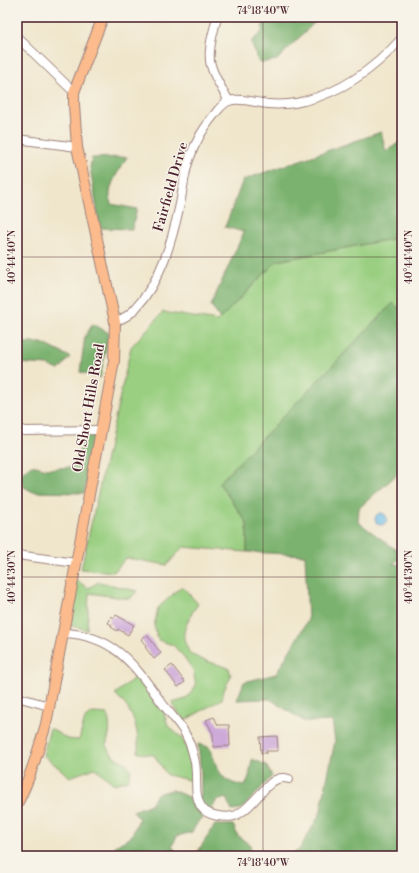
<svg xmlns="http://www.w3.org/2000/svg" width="419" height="873" font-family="'Libre Bodoni',serif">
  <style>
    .green { fill: #9acf81; stroke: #727756 }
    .forest { fill: #7bb26f; stroke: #62684d }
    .water { fill: #6ebfe9; stroke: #5c6f8a }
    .building { fill: #cba4d8 }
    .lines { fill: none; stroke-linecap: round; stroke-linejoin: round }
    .minor-casing { stroke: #9d827c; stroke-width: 10 }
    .major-casing { stroke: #9d827c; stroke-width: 12 }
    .minor { stroke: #fff; stroke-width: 8 }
    .major { stroke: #fbbb8c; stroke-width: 10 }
    .ticks { fill: none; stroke: #4a1f2b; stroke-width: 1; stroke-opacity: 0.45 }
    .labels { text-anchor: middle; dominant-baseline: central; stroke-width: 3; stroke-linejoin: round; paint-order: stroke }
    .street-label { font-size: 14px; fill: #4a1f2b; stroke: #f7f3e8 }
    .neatline { fill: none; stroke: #4a1f2b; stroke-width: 1.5 }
    .ticks-label { font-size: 10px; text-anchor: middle; fill: #4a1f2b }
  </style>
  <rect width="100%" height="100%" fill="#f7f3e8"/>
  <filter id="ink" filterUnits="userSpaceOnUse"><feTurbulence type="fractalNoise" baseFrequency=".025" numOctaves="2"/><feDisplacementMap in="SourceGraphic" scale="8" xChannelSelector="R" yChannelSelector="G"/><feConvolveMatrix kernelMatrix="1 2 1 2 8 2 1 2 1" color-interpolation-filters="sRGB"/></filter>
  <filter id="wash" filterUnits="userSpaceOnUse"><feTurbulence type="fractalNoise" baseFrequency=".012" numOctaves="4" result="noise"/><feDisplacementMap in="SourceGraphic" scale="16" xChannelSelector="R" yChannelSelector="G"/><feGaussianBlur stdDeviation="0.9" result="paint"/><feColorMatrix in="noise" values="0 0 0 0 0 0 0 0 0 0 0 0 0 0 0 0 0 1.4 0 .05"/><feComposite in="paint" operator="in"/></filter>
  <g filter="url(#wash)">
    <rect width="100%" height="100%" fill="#f0e6cc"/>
    <g class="green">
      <path d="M402 237V311L393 303 219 483 247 523V552L183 547 167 565 126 558 114 572 81 569 131 347 163 312 217 321 277 261Z"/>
      <path d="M76 580 88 588 99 582 137 591 130 599 89 593 87 630 69 625Z"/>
      <path d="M182 586 198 604C192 612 182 629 184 639 185 644 188 649 190 654L203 660 229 668 231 676 224 690 222 699 184 721 172 703 186 699 196 686 193 670 184 657 173 645 158 640 154 626 158 608Z"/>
      <path d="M134 678 149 690 163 710 168 726 182 738 192 759 193 781 167 775 154 755 138 753C139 729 134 711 115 694Z"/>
      <path d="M93 713 107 714C111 726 110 733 106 746L114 757 126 763 131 770 128 780 114 784 95 768 70 777 43 755 50 728 67 739 79 740 85 718Z"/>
    </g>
    <g class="forest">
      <path d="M264 17H320L277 60 259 63 251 42 262 32Z"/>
      <path d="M381 132 386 152 402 140V237L277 261 220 319 211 305 244 232 225 227 243 180Z"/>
      <path d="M127 157C119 171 106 187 111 204L137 209 132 229 100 228 90 167 92 158Z"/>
      <path d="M393 303 402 311V470L359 508 358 522 402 554V556L393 564 402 565V856H289L299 850 320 814 335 741 332 721 305 722 270 699 237 700 244 682 276 674 308 620 305 555 247 552V523L219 483Z"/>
      <path d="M93 324 109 333 100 378 80 372 85 336Z"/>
      <path d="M17 343H42L70 357 59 370 47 365 17 363Z"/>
      <path d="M98 433 84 493 33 492 24 487 21 480H17V474H21L31 465 48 469 73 467 86 434Z"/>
      <path d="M198 744 209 747C219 769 218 782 245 786L249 777 252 759 266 765 272 776 243 808 232 811 226 798 216 801 211 811 199 820 192 832 177 836 172 846 179 856H119L115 846 131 837 139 819 133 811 151 804 157 794 172 790 193 799 201 796V774Z"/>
      <path d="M215 825H233L238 836 250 845 252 856H195Z"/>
    </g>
    <circle class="water" cx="381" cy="519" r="6"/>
    <g id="blocks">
      <g class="building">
        <path d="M116 615 134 625 128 635 118 629 117 631 111 627 112 625 108 623 112 616 114 618Z"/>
        <path d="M147 635 161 653 154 659 145 647 146 646 141 639Z"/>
        <path d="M172 665 185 682 178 687 165 670Z"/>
        <path d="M214 717 218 725H229L230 746 214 747 213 734 206 720Z"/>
        <path d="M277 736 278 751H266L267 753H261L260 737Z"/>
      </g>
    </g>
  </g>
  <g filter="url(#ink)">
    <use href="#blocks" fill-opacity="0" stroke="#9d827c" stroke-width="1"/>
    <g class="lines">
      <g class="minor-casing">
        <g id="minor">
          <path d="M217 17C214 31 208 46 210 61 212 74 222 89 229 101"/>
          <path d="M17 37 74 92"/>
          <path d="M17 139 77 147"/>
          <path d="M115 322C122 319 130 315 135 309 161 281 172 241 180 204 183 190 184 174 189 160 195 142 206 124 218 110 221 107 225 102 229 101 238 97 258 103 268 104 280 105 293 104 304 101 342 92 376 67 402 38"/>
          <path d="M17 428 24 431 101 430"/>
          <path d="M17 555 76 563"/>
          <path d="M63 633C115 635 134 665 162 703 169 712 177 721 183 730 188 738 192 749 194 758 199 774 192 794 202 808 208 816 225 818 234 816 247 812 261 791 272 782 278 778 282 777 289 779"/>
          <path d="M17 697 49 706"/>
        </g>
      </g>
      <g class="major-casing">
        <path id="major" d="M17 804C30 779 38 751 46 724L114 361 115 322 77 147 74 105V92L103 17"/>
      </g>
      <use href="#minor" class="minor"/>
      <use href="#major" class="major"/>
    </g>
  </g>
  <path class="ticks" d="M20 17V856M263 17V856M17 257H402M17 577H402"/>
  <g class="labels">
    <g class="street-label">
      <text transform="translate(171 187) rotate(-74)">Fairfield Drive</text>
      <text transform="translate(89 408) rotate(-80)">Old Short Hills Road</text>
    </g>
  </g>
  <rect width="419" height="873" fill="none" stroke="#f7f3e8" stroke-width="44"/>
  <rect x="22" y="22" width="375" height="829" class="neatline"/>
  <g class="ticks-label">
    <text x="263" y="14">74°18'40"W</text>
    <text transform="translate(11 257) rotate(-90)" y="4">40°44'40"N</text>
    <text transform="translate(408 257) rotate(-90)" y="4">40°44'40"N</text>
    <text transform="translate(11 577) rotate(-90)" y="4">40°44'30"N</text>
    <text transform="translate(408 577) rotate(-90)" y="4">40°44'30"N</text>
    <text x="263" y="866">74°18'40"W</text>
  </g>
</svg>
